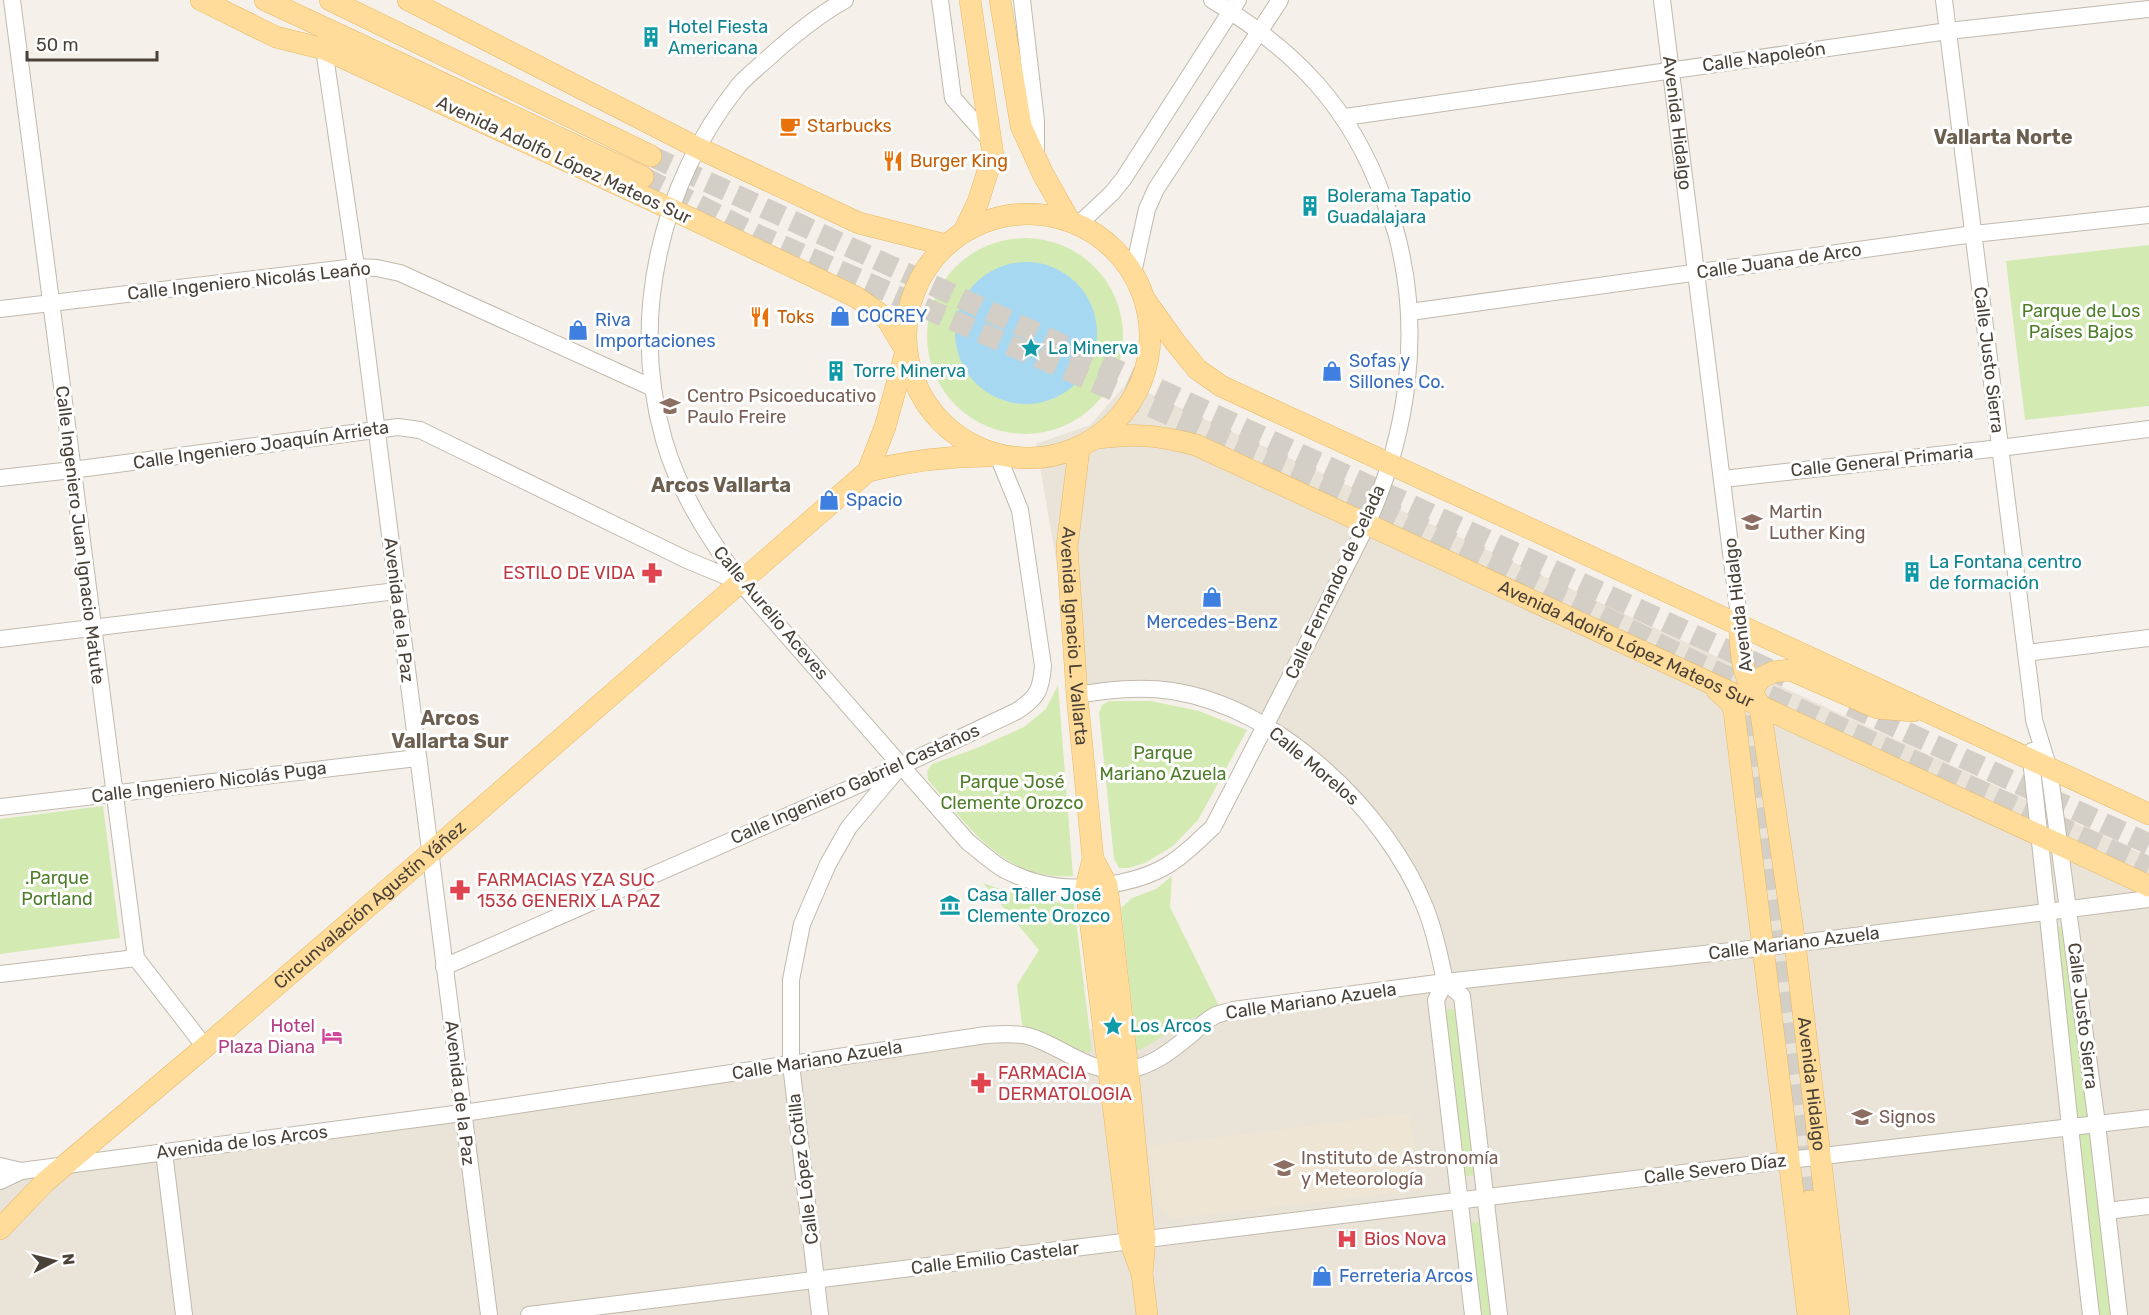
<svg xmlns="http://www.w3.org/2000/svg" width="2149" height="1315" font-family="Rubik,sans-serif">
  <style>
    .residential { fill: #e9e3d8 }
    .education { fill: #efe5d4 }
    .green { fill: #d4eab3 }
    .water { fill: #a6d8f2 }
    .lines { fill: none; stroke-linecap: round; stroke-linejoin: round }
    .major-tunnel { stroke: #d3cec6; stroke-width: 21; stroke-dasharray: 21 10; stroke-linecap: butt }
    .minor-casing { stroke: #c1b9ac; stroke-width: 18 }
    .major-casing { stroke: #e6b967; stroke-width: 22 }
    .minor { stroke: #fff; stroke-width: 16 }
    .major { stroke: #ffdc9a; stroke-width: 21 }
    .labels { text-anchor: middle; dominant-baseline: central; stroke-width: 6; stroke-linejoin: round; paint-order: stroke }
    .culture-label { font-size: 18px; fill: #0d838f; stroke: #fff; text-anchor: start }
    .street-label { font-size: 18px; fill: #4a4238; stroke: #fff }
    .food-label { font-size: 18px; fill: #c56008; stroke: #fff; text-anchor: start }
    .park-label { font-size: 18px; fill: #4e7e29; stroke: #fff }
    .shop-label { font-size: 18px; fill: #366cbe; stroke: #fff; text-anchor: start }
    .education-label { font-size: 18px; fill: #785e54; stroke: #fff; text-anchor: start }
    .health-label { font-size: 18px; fill: #be3a42; stroke: #fff; text-anchor: start }
    .hotel-label { font-size: 18px; fill: #b23c85; stroke: #fff; text-anchor: end }
    .neighbourhood-label { font-size: 20px; font-weight: bold; fill: #6d5f4f; stroke: #fff }
  </style>
  <rect width="100%" height="100%" fill="#f5f1ea"/>
  <path class="residential" d="M1127 383 2149 857V1315H0V1171L578 1092 1442 986 1406 864 1283 736 1157 680 1078 686 1036 444 1090 425Z"/>
  <path class="education" d="M1410 1113 1419 1190 1171 1219 1158 1205 1148 1146Z"/>
  <g class="green">
    <circle cx="1025" cy="336" r="98"/>
    <path d="M2149 245V406L2025 420 2006 261Z"/>
    <path d="M1058 685 1073 876C1003 881 969 826 928 780L927 771 932 764 977 748 1024 727 1046 709Z"/>
    <path d="M1109 701H1151L1199 711 1247 730 1198 820 1173 846 1145 863 1129 868H1119L1114 859 1099 713 1102 705Z"/>
    <path d="M103 806 120 938 0 954V819Z"/>
    <path d="M1172 876 1170 907 1219 1006 1185 1022 1142 1049 1137 1050 1121 908 1132 898 1156 889Z"/>
    <path d="M983 883C1013 894 1042 902 1074 904L1092 1051 1080 1053 1022 1025 1017 985 1039 950Z"/>
    <path d="M2071 924 2119 1315H2091L2050 929Z"/>
    <path d="M1455 1009 1476 1175 1464 1176 1443 1010Z"/>
    <path d="M1481 1222 1492 1315H1478L1467 1223Z"/>
  </g>
  <circle class="water" cx="1026" cy="333" r="71"/>
  <g class="lines">
    <g class="major-tunnel">
      <path d="M651 156 1786 677"/>
      <path d="M643 177 758 235 1378 506 1702 665 2149 867"/>
      <path d="M1734 688 1748 713 1810 1201"/>
      <path d="M1850 706 2149 844"/>
    </g>
    <g class="minor-casing">
      <g id="minor">
        <path d="M12 0 136 958 205 1047"/>
        <path d="M845 0C815 17 791 37 766 60 757 68 747 76 739 85 660 184 629 317 664 440 679 493 710 539 741 583L968 842C980 851 992 863 1005 870 1015 875 1027 880 1039 883 1076 893 1135 885 1168 865 1185 855 1199 840 1213 827 1248 759 1283 692 1317 624 1333 591 1350 559 1366 526 1407 437 1422 336 1398 240 1395 226 1389 213 1384 200 1351 107 1295 50 1212 0"/>
        <path d="M940 0 953 98 992 142"/>
        <path d="M1022 0 1036 121V154"/>
        <path id="s1" d="M1662 0 1740 625"/>
        <path d="M1944 0 2032 701 2034 720 2049 769 2097 1124 2119 1315"/>
        <path d="M324 49 356 267 489 1315"/>
        <path d="M1345 117 1948 31 2149 9"/>
        <path d="M1079 224 1112 193 1124 178 1238 0"/>
        <path d="M1133 273 1147 209 1156 189 1280 0"/>
        <path d="M0 309 356 267 377 268 400 273 653 388"/>
        <path d="M1410 312 1974 234 2149 215"/>
        <path d="M0 478 72 470 398 427 420 430 687 560 740 582"/>
        <path d="M1723 479 2000 448 2149 429"/>
        <path d="M0 639 396 591"/>
        <path d="M2026 653 2149 638"/>
        <path d="M1077 695C1108 690 1140 686 1172 691 1278 707 1386 810 1425 907 1435 932 1440 956 1445 982"/>
        <path d="M2032 751 2031 760C2052 945 2069 1130 2091 1315"/>
        <path d="M0 807 417 758"/>
        <path d="M444 967 901 766 1017 711C1038 697 1041 690 1043 666L1020 510 998 456"/>
        <path d="M0 974 136 958"/>
        <path d="M1445 982 1462 996 1499 1315"/>
        <path d="M1445 982 1436 1000 1473 1315"/>
        <path d="M164 1152 184 1315"/>
        <path d="M0 1166 21 1171"/>
        <path d="M0 1181 21 1171 477 1111 986 1035C1000 1034 1014 1033 1028 1036 1061 1045 1089 1075 1127 1070 1154 1066 1173 1049 1194 1032 1200 1026 1208 1019 1216 1015 1221 1013 1228 1012 1233 1010L1445 982 1759 948 2149 899"/>
        <path d="M2107 1211 2149 1206"/>
        <path d="M529 1315 1789 1160 2149 1118"/>
        <path d="M820 1315 791 1064V980L802 924 828 864 849 827 898 769"/>
      </g>
    </g>
    <g class="major-casing">
      <g id="major">
        <path d="M265 0 643 177"/>
        <path d="M330 0 651 156"/>
        <path d="M408 0 698 148 859 223 946 245"/>
        <path d="M1000 0 1021 126 1043 174 1069 220"/>
        <circle cx="1028" cy="336" r="122"/>
        <path d="M964 231 978 202 993 155 970 0"/>
        <path d="M1145 300 1175 342 1197 369 1221 386 2149 814"/>
        <path id="s2" d="M1097 438C1135 433 1158 435 1196 445L2149 886"/>
        <path id="s3" d="M1079 449 1067 547 1077 695 1093 859 1086 887 1130 1241 1142 1274"/>
        <path d="M868 471C909 461 946 456 989 456"/>
        <path id="s4" d="M1740 625C1740 662 1743 673 1760 707L1795 944 1839 1315"/>
        <path d="M1717 690 1731 703 1734 711 1808 1315"/>
        <path d="M1752 690 1761 678 1773 672 1790 670 1877 708 1913 711"/>
        <path d="M1093 859 1107 885 1128 1070 1143 1225 1145 1239 1142 1274 1147 1315"/>
        <path d="M1810 1201 1824 1315"/>
        <path id="s5" d="M0 1229 46 1181 205 1047 429 854 868 471 885 427 906 351 887 319 856 297 671 209 324 49 276 37 201 0"/>
      </g>
    </g>
    <use href="#minor" class="minor"/>
    <use href="#major" class="major"/>
  </g>
  <defs>
    <g id="building-bare" transform="scale(1.62)"><path d="M-4-6H4V6H1V3H-1V6H-4ZM-2.5-4.3h1.7v1.8h-1.7ZM.8-4.3h1.7v1.8H.8ZM-2.5-1h1.7V.8h-1.7ZM.8-1h1.7V.8H.8Z" fill="#0f9aa8" stroke="#fff" stroke-width="2.5" paint-order="stroke"/></g>
    <g id="cafe-bare" transform="scale(1.62)"><path d="M-5.5-4.5H6V0H3Q3 3.5 0 3.5H-2.5Q-5.5 3.5-5.5 0ZM3-3.2v2h1.7v-2ZM-6 4.5H4V6H-6Z" fill="#e8710a" stroke="#fff" stroke-width="2.5" paint-order="stroke"/></g>
    <g id="restaurant-bare" transform="scale(1.62)"><path d="M-5-6h1v4h1v-4h1v4h1v-4h1v5L-1.5 .5V6h-2V.5L-5-1ZM5-6V6H3V1.5H1.5Q1.5-4 5-6Z" fill="#e8710a" stroke="#fff" stroke-width="2.5" paint-order="stroke"/></g>
    <g id="shop-bare" transform="scale(1.62)"><path d="M-5-2.5h2.3a2.7 3.5 0 0 1 5.4 0H5L5.5 6h-11ZM-1.5-2.5h3a1.5 2.3 0 0 0-3 0Z" fill="#3f7fe0" stroke="#fff" stroke-width="2.5" paint-order="stroke"/></g>
    <g id="sight-bare" transform="scale(1.62)"><path d="M0-6L1.8-2.2L6-1.7L2.9 1.2L3.7 5.4L0 3.3L-3.7 5.4L-2.9 1.2L-6-1.7L-1.8-2.2Z" fill="#0f9aa8" stroke="#fff" stroke-width="2.5" paint-order="stroke"/></g>
    <g id="school-bare" transform="scale(1.62)"><path d="M0-5L7-2L0 1L-7-2ZM-4 1L0 2.5L4 1V4Q0 6-4 4Z" fill="#8d6e63" stroke="#fff" stroke-width="2.5" paint-order="stroke"/></g>
    <g id="pharmacy-bare" transform="scale(1.62)"><path d="M-2-6h4v4h4v4h-4v4h-4v-4h-4v-4h4Z" fill="#e0444e" stroke="#fff" stroke-width="2.5" paint-order="stroke"/></g>
    <g id="museum-bare" transform="scale(1.62)"><path d="M0-6L6-3V-2H-6V-3ZM-5-1h2V3h-2ZM-1-1h2V3h-2ZM3-1h2V3H3ZM-6 4H6V6H-6Z" fill="#0f9aa8" stroke="#fff" stroke-width="2.5" paint-order="stroke"/></g>
    <g id="hotel-bare" transform="scale(1.62)"><path d="M-6-4.5h1.5V1H6V5H4.5V3h-9V5H-6ZM-4 0a1.8 1.8 0 1 1 3.6 0ZM.5 0V-2.5h3Q6-2.5 6 0Z" fill="#d1479c" stroke="#fff" stroke-width="2.5" paint-order="stroke"/></g>
    <g id="university-bare" transform="scale(1.62)"><path d="M0-5L7-2L0 1L-7-2ZM-4 1L0 2.5L4 1V4Q0 6-4 4Z" fill="#8d6e63" stroke="#fff" stroke-width="2.5" paint-order="stroke"/></g>
    <g id="hospital-bare" transform="scale(1.62)"><path d="M-5-5h3v3.5h4V-5h3V5h-3V1.5h-4V5h-3Z" fill="#e0444e" stroke="#fff" stroke-width="2.5" paint-order="stroke"/></g>
  </defs>
  <g fill-rule="evenodd">
    <use href="#building-bare" x="651" y="37"/>
    <use href="#cafe-bare" x="790" y="126"/>
    <use href="#restaurant-bare" x="893" y="161"/>
    <use href="#building-bare" x="1310" y="206"/>
    <use href="#shop-bare" x="840" y="316"/>
    <use href="#restaurant-bare" x="760" y="317"/>
    <use href="#shop-bare" x="578" y="330"/>
    <use href="#sight-bare" x="1031" y="348"/>
    <use href="#building-bare" x="836" y="371"/>
    <use href="#shop-bare" x="1332" y="371"/>
    <use href="#school-bare" x="670" y="406"/>
    <use href="#shop-bare" x="829" y="500"/>
    <use href="#school-bare" x="1752" y="522"/>
    <use href="#building-bare" x="1912" y="572"/>
    <use href="#pharmacy-bare" x="652" y="573"/>
    <use href="#shop-bare" x="1212" y="597"/>
    <use href="#pharmacy-bare" x="460" y="890"/>
    <use href="#museum-bare" x="950" y="905"/>
    <use href="#sight-bare" x="1113" y="1026"/>
    <use href="#hotel-bare" x="332" y="1036"/>
    <use href="#pharmacy-bare" x="981" y="1083"/>
    <use href="#university-bare" x="1862" y="1117"/>
    <use href="#university-bare" x="1284" y="1168"/>
    <use href="#hospital-bare" x="1347" y="1239"/>
    <use href="#shop-bare" x="1322" y="1276"/>
  </g>
  <g class="labels">
    <g class="culture-label">
      <text x="668" y="27">Hotel Fiesta<tspan x="668" dy="21">Americana</tspan></text>
      <text x="1327" y="196">Bolerama Tapatio<tspan x="1327" dy="21">Guadalajara</tspan></text>
      <text x="1048" y="348">La Minerva</text>
      <text x="853" y="371">Torre Minerva</text>
      <text x="1929" y="562">La Fontana centro<tspan x="1929" dy="21">de formación</tspan></text>
      <text x="967" y="895">Casa Taller José<tspan x="967" dy="21">Clemente Orozco</tspan></text>
      <text x="1130" y="1026">Los Arcos</text>
    </g>
    <g class="street-label">
      <text transform="translate(1764 57) rotate(-8)">Calle Napoleón</text>
      <text stroke="none"><textPath href="#s1" startOffset="124">Avenida Hidalgo</textPath></text>
      <text transform="translate(564 160) rotate(25)">Avenida Adolfo López Mateos Sur</text>
      <text transform="translate(1779 261) rotate(-8)">Calle Juana de Arco</text>
      <text transform="translate(249 281) rotate(-6)">Calle Ingeniero Nicolás Leaño</text>
      <text transform="translate(1989 360) rotate(83)">Calle Justo Sierra</text>
      <text transform="translate(261 445) rotate(-8)">Calle Ingeniero Joaquín Arrieta</text>
      <text transform="translate(1882 461) rotate(-6)">Calle General Primaria</text>
      <text transform="translate(80 535) rotate(83)">Calle Ingeniero Juan Ignacio Matute</text>
      <text transform="translate(1335 582) rotate(-65)">Calle Fernando de Celada</text>
      <text transform="translate(1738 605) rotate(-97)">Avenida Hidalgo</text>
      <text transform="translate(399 610) rotate(83)">Avenida de la Paz</text>
      <text transform="translate(771 613) rotate(50)">Calle Aurelio Aceves</text>
      <text stroke="none"><textPath href="#s3" startOffset="188">Avenida Ignacio L. Vallarta</textPath></text>
      <text stroke="none"><textPath href="#s2" startOffset="574">Avenida Adolfo López Mateos Sur</textPath></text>
      <text transform="translate(1314 766) rotate(40)">Calle Morelos</text>
      <text transform="translate(209 782) rotate(-7)">Calle Ingeniero Nicolás Puga</text>
      <text transform="translate(855 784) rotate(-24)">Calle Ingeniero Gabriel Castaños</text>
      <text stroke="none"><textPath href="#s5" startOffset="492">Circunvalación Agustín Yáñez</textPath></text>
      <text transform="translate(1794 943) rotate(-7)">Calle Mariano Azuela</text>
      <text transform="translate(1311 1001) rotate(-8)">Calle Mariano Azuela</text>
      <text transform="translate(2083 1016) rotate(83)">Calle Justo Sierra</text>
      <text transform="translate(817 1060) rotate(-9)">Calle Mariano Azuela</text>
      <text stroke="none"><textPath href="#s4" startOffset="466">Avenida Hidalgo</textPath></text>
      <text transform="translate(460 1093) rotate(83)">Avenida de la Paz</text>
      <text transform="translate(242 1142) rotate(-7)">Avenida de los Arcos</text>
      <text transform="translate(803 1169) rotate(-97)">Calle López Cotilla</text>
      <text transform="translate(1715 1169) rotate(-7)">Calle Severo Díaz</text>
      <text transform="translate(995 1258) rotate(-7)">Calle Emilio Castelar</text>
    </g>
    <g class="food-label">
      <text x="807" y="126">Starbucks</text>
      <text x="910" y="161">Burger King</text>
      <text x="777" y="317">Toks</text>
    </g>
    <g class="park-label">
      <text x="2081" y="311">Parque de Los<tspan x="2081" dy="21">Países Bajos</tspan></text>
      <text x="1163" y="753">Parque<tspan x="1163" dy="21">Mariano Azuela</tspan></text>
      <text x="1012" y="782">Parque José<tspan x="1012" dy="21">Clemente Orozco</tspan></text>
      <text x="57" y="878">.Parque<tspan x="57" dy="21">Portland</tspan></text>
    </g>
    <g class="shop-label">
      <text x="857" y="316">COCREY</text>
      <text x="595" y="320">Riva<tspan x="595" dy="21">Importaciones</tspan></text>
      <text x="1349" y="361">Sofas y<tspan x="1349" dy="21">Sillones Co.</tspan></text>
      <text x="846" y="500">Spacio</text>
      <text x="1212" y="622" text-anchor="middle">Mercedes-Benz</text>
      <text x="1339" y="1276">Ferreteria Arcos</text>
    </g>
    <g class="education-label">
      <text x="687" y="396">Centro Psicoeducativo<tspan x="687" dy="21">Paulo Freire</tspan></text>
      <text x="1769" y="512">Martin<tspan x="1769" dy="21">Luther King</tspan></text>
      <text x="1879" y="1117">Signos</text>
      <text x="1301" y="1158">Instituto de Astronomía<tspan x="1301" dy="21">y Meteorología</tspan></text>
    </g>
    <g class="health-label">
      <text x="635" y="573" text-anchor="end">ESTILO DE VIDA</text>
      <text x="477" y="880">FARMACIAS YZA SUC<tspan x="477" dy="21">1536 GENERIX LA PAZ</tspan></text>
      <text x="998" y="1073">FARMACIA<tspan x="998" dy="21">DERMATOLOGIA</tspan></text>
      <text x="1364" y="1239">Bios Nova</text>
    </g>
    <g class="hotel-label">
      <text x="315" y="1026">Hotel<tspan x="315" dy="21">Plaza Diana</tspan></text>
    </g>
    <g class="neighbourhood-label">
      <text x="2003" y="137">Vallarta Norte</text>
      <text x="721" y="485">Arcos Vallarta</text>
      <text x="450" y="718">Arcos<tspan x="450" dy="23">Vallarta Sur</tspan></text>
    </g>
  </g>
  <g transform="translate(54 1261) rotate(83)" stroke="#ffffff" stroke-width="4.5" paint-order="stroke">
  <path d="M0-4.5L10 22L0 15L-10 22Z" fill="#4a4238"/>
  <text y="-9" font-size="16" font-weight="bold" text-anchor="middle" fill="#4a4238">N</text>
  </g>
  <path d="M27 51v9h130v-9" fill="none" stroke="#4a4238" stroke-width="3"/>
  <text x="36" y="51" font-size="18" fill="#4a4238" stroke="#ffffff" stroke-width="4.5" paint-order="stroke">50 m</text>
</svg>
